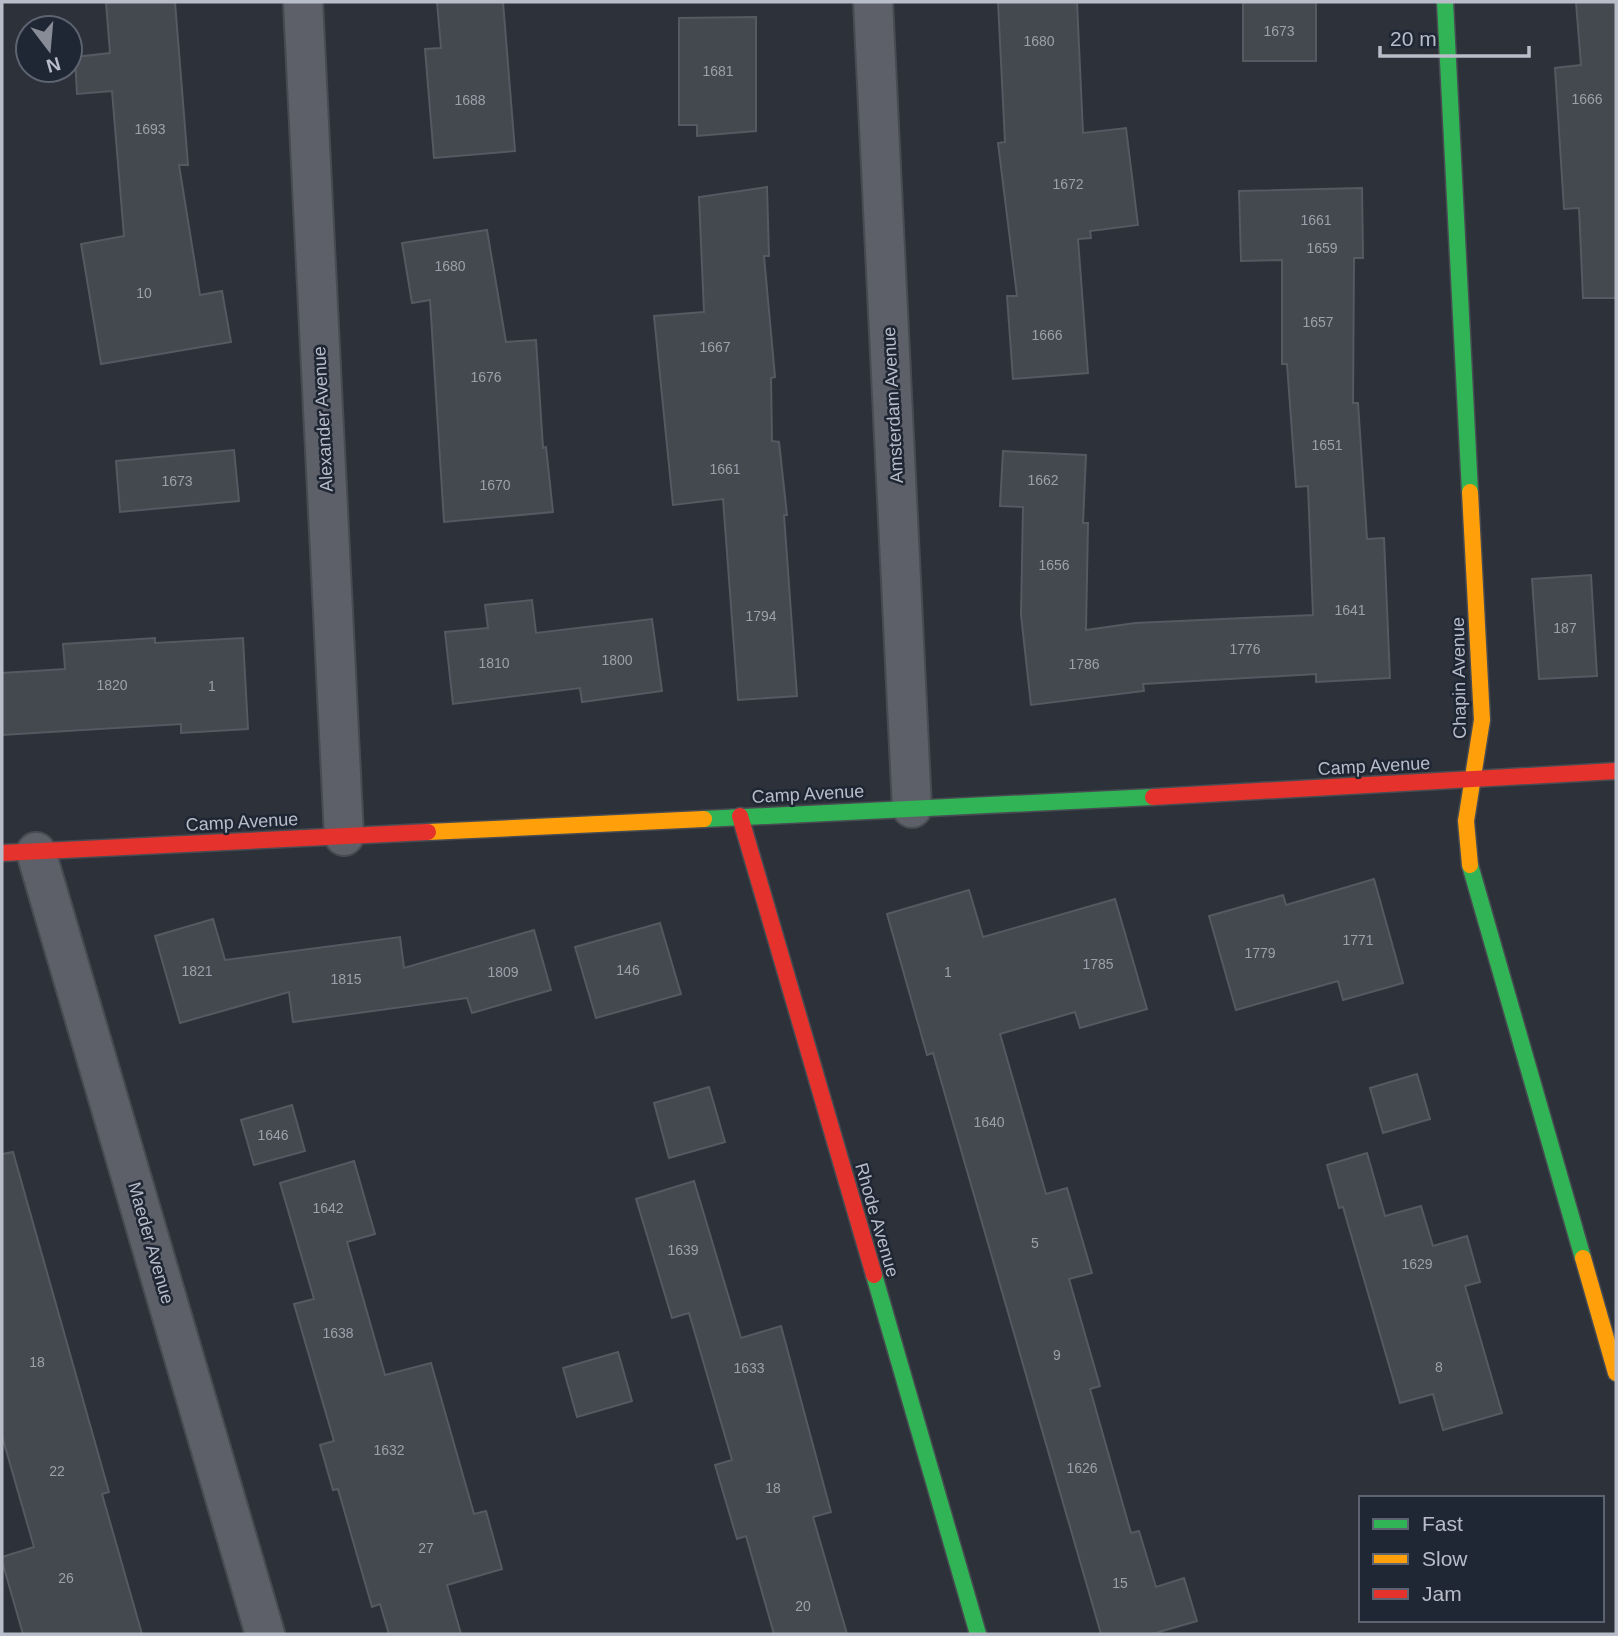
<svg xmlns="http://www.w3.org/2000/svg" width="1618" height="1636" font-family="Helvetica,sans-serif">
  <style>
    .building { fill: #44484f; stroke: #555961; stroke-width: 2 }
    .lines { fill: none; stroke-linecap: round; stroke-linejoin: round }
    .street-casing { stroke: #484c52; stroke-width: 42 }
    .fast-casing { stroke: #484c52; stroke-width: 19 }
    .slow-casing { stroke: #484c52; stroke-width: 19 }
    .jam-casing { stroke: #484c52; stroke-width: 19 }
    .street { stroke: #5d6068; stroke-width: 38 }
    .fast { stroke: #30b455; stroke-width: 16 }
    .slow { stroke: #ff9f0a; stroke-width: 16 }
    .jam { stroke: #e5322d; stroke-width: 16 }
    .labels { text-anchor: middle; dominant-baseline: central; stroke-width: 5; stroke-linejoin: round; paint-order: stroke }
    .number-label { font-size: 14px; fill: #9ba0aa }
    .street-label { font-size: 18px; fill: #b8bdc9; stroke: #202734 }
  </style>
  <rect width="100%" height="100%" fill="#2d313a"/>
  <g class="building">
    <path d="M106 2H175L188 165H179L200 295 222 291 231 342 101 364 81 244 124 236 112 91 77 94 75 57 110 53Z"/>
    <path d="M437 2H503L515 151 434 158 425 49 441 48Z"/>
    <path d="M998 2H1077L1083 133 1126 128 1138 225 1090 231 1091 238 1078 239 1088 373 1013 379 1007 296H1017L998 143 1005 142Z"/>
    <rect x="1243" y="2" width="73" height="59"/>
    <path d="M1576 2H1616V298H1583L1579 208 1564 209 1555 68 1581 65Z"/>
    <path d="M756 17V131L697 136V125H679V18Z"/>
    <path d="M767 187 769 256H764L775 377 771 378 772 441 779 442 787 515H784L797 696 738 700 723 499 673 505 654 316 704 312 699 197Z"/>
    <path d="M1362 188 1363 258H1354L1353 403H1358L1367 539 1384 538 1390 678 1316 682V674L1143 684 1144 691 1031 705 1021 615 1023 507 1000 506 1003 451 1086 455 1083 523H1088L1086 630 1135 623 1313 615 1308 486 1296 487 1287 364H1282V260L1241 261 1239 191Z"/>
    <path d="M487 230 506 342 536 340 543 448 546 447 553 512 444 522 430 300 412 303 402 243Z"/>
    <path d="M234 450 239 501 120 512 116 461Z"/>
    <path d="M1591 575 1597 676 1539 679 1532 579Z"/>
    <path d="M532 600 536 633 652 619 662 691 582 702 580 688 453 704 445 632 488 628 485 605Z"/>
    <path d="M155 638V643L243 638 248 729 181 733V724L2 735V673L65 669 63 644Z"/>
    <path d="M1374 879 1403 983 1343 1000 1338 981 1236 1010 1209 916 1283 895 1286 905Z"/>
    <path d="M969 890 983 937 1115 899 1147 1009 1080 1028 1075 1012 1000 1034 1046 1194 1067 1188 1092 1273 1069 1279 1100 1386 1090 1389 1131 1533 1139 1531 1156 1587 1184 1578 1197 1621 1152 1634H1101L933 1053 927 1055 887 914Z"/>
    <path d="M213 919 225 960 400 937 404 968 534 930 551 990 472 1013 467 998 293 1022 289 992 180 1023 155 936Z"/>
    <path d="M660 923 681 994 596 1018 575 947Z"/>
    <path d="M1417 1074 1430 1119 1383 1133 1370 1088Z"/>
    <path d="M709 1087 725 1142 669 1158 654 1103Z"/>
    <path d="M292 1105 305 1151 254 1165 241 1120Z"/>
    <path d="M13 1152 109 1492 102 1494 142 1634H23L2 1561V1557L34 1547 2 1436V1154Z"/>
    <path d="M1367 1153 1385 1216 1421 1206 1433 1246 1467 1236 1480 1282 1465 1286 1502 1413 1443 1430 1433 1394 1400 1403 1343 1207 1339 1208 1327 1165Z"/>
    <path d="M354 1161 375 1234 347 1242 385 1375 431 1363 474 1514 486 1511 502 1569 447 1585 461 1634H389L380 1604 372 1607 338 1489 333 1490 320 1445 334 1441 294 1304 314 1299 280 1183Z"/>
    <path d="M694 1181 741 1338 781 1326 831 1512 813 1517 847 1634H774L746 1536 737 1539 715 1465 732 1460 689 1313 672 1318 636 1199Z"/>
    <path d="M618 1352 632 1401 577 1417 563 1368Z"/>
  </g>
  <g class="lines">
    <g class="street-casing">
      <g id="street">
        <path d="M303 2 344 836"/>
        <path d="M873 2 912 808"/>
        <path d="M36 852 265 1634"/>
      </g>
    </g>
    <g class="fast-casing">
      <g id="fast">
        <path d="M1445 2 1470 492"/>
        <path d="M704 819 1153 797"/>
        <path d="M1470 865 1583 1258"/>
        <path d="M874 1275 978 1634"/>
      </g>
    </g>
    <g class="slow-casing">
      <g id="slow">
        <path d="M428 832 704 819"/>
        <path d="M1470 865 1466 821 1482 720 1470 492"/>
        <path d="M1583 1258 1616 1373"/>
      </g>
    </g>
    <g class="jam-casing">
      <g id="jam">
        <path d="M1153 797 1616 771"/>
        <path d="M740 816 874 1275"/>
        <path d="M2 853 428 832"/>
      </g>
    </g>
    <use href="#street" class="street"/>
    <use href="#fast" class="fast"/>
    <use href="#slow" class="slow"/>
    <use href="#jam" class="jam"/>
  </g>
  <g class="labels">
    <g class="number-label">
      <text x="1279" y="31">1673</text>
      <text x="1039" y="41">1680</text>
      <text x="718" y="71">1681</text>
      <text x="1587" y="99">1666</text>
      <text x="470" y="100">1688</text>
      <text x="150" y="129">1693</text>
      <text x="1068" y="184">1672</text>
      <text x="1316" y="220">1661</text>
      <text x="1322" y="248">1659</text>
      <text x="450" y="266">1680</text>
      <text x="144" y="293">10</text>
      <text x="1318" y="322">1657</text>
      <text x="1047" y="335">1666</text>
      <text x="715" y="347">1667</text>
      <text x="486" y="377">1676</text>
      <text x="1327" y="445">1651</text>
      <text x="725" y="469">1661</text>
      <text x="1043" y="480">1662</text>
      <text x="177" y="481">1673</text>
      <text x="495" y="485">1670</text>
      <text x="1054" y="565">1656</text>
      <text x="1350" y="610">1641</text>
      <text x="761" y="616">1794</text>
      <text x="1565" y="628">187</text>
      <text x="1245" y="649">1776</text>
      <text x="617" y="660">1800</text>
      <text x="494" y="663">1810</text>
      <text x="1084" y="664">1786</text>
      <text x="112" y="685">1820</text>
      <text x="212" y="686">1</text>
      <text x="1358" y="940">1771</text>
      <text x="1260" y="953">1779</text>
      <text x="1098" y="964">1785</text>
      <text x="628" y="970">146</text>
      <text x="197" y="971">1821</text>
      <text x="503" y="972">1809</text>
      <text x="948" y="972">1</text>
      <text x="346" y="979">1815</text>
      <text x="989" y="1122">1640</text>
      <text x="273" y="1135">1646</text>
      <text x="328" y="1208">1642</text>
      <text x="1035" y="1243">5</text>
      <text x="683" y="1250">1639</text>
      <text x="1417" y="1264">1629</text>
      <text x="338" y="1333">1638</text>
      <text x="1057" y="1355">9</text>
      <text x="37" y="1362">18</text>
      <text x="1439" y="1367">8</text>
      <text x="749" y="1368">1633</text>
      <text x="389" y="1450">1632</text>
      <text x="1082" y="1468">1626</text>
      <text x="57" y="1471">22</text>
      <text x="773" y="1488">18</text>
      <text x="426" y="1548">27</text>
      <text x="66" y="1578">26</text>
      <text x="1120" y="1583">15</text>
      <text x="803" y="1606">20</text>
    </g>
    <g class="street-label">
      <text transform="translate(893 405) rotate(-93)">Amsterdam Avenue</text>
      <text transform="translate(323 419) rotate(-93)">Alexander Avenue</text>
      <text transform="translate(1459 678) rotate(-91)">Chapin Avenue</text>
      <text transform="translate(1374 766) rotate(-3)">Camp Avenue</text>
      <text transform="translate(808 794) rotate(-3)">Camp Avenue</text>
      <text transform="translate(242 822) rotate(-3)">Camp Avenue</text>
      <text transform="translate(877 1220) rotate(74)">Rhode Avenue</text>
      <text transform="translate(151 1243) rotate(74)">Maeder Avenue</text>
    </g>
  </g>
  <rect width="1618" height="1636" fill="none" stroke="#b8bdc9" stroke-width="7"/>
  <rect x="1359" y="1496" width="245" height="126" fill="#202734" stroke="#5d6370" stroke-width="2"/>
  <rect x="1373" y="1519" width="35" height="10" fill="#30b455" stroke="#5d6370" stroke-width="2"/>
  <text x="1422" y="1531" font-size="21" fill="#b8bdc9">Fast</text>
  <rect x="1373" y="1554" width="35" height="10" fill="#ff9f0a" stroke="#5d6370" stroke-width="2"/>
  <text x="1422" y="1566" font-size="21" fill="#b8bdc9">Slow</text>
  <rect x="1373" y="1589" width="35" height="10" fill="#e5322d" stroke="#5d6370" stroke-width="2"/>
  <text x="1422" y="1601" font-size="21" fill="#b8bdc9">Jam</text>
  <g transform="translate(49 49) rotate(164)"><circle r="33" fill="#202734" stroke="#5d6370" stroke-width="2"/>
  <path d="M0-5L12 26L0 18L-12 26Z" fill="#878c97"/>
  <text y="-10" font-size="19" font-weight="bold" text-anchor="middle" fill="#b8bdc9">N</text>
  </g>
  <path d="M1380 46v10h149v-10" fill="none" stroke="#b8bdc9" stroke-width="3.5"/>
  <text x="1390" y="46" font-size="21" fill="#b8bdc9" stroke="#202734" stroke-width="5" paint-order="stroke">20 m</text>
</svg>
